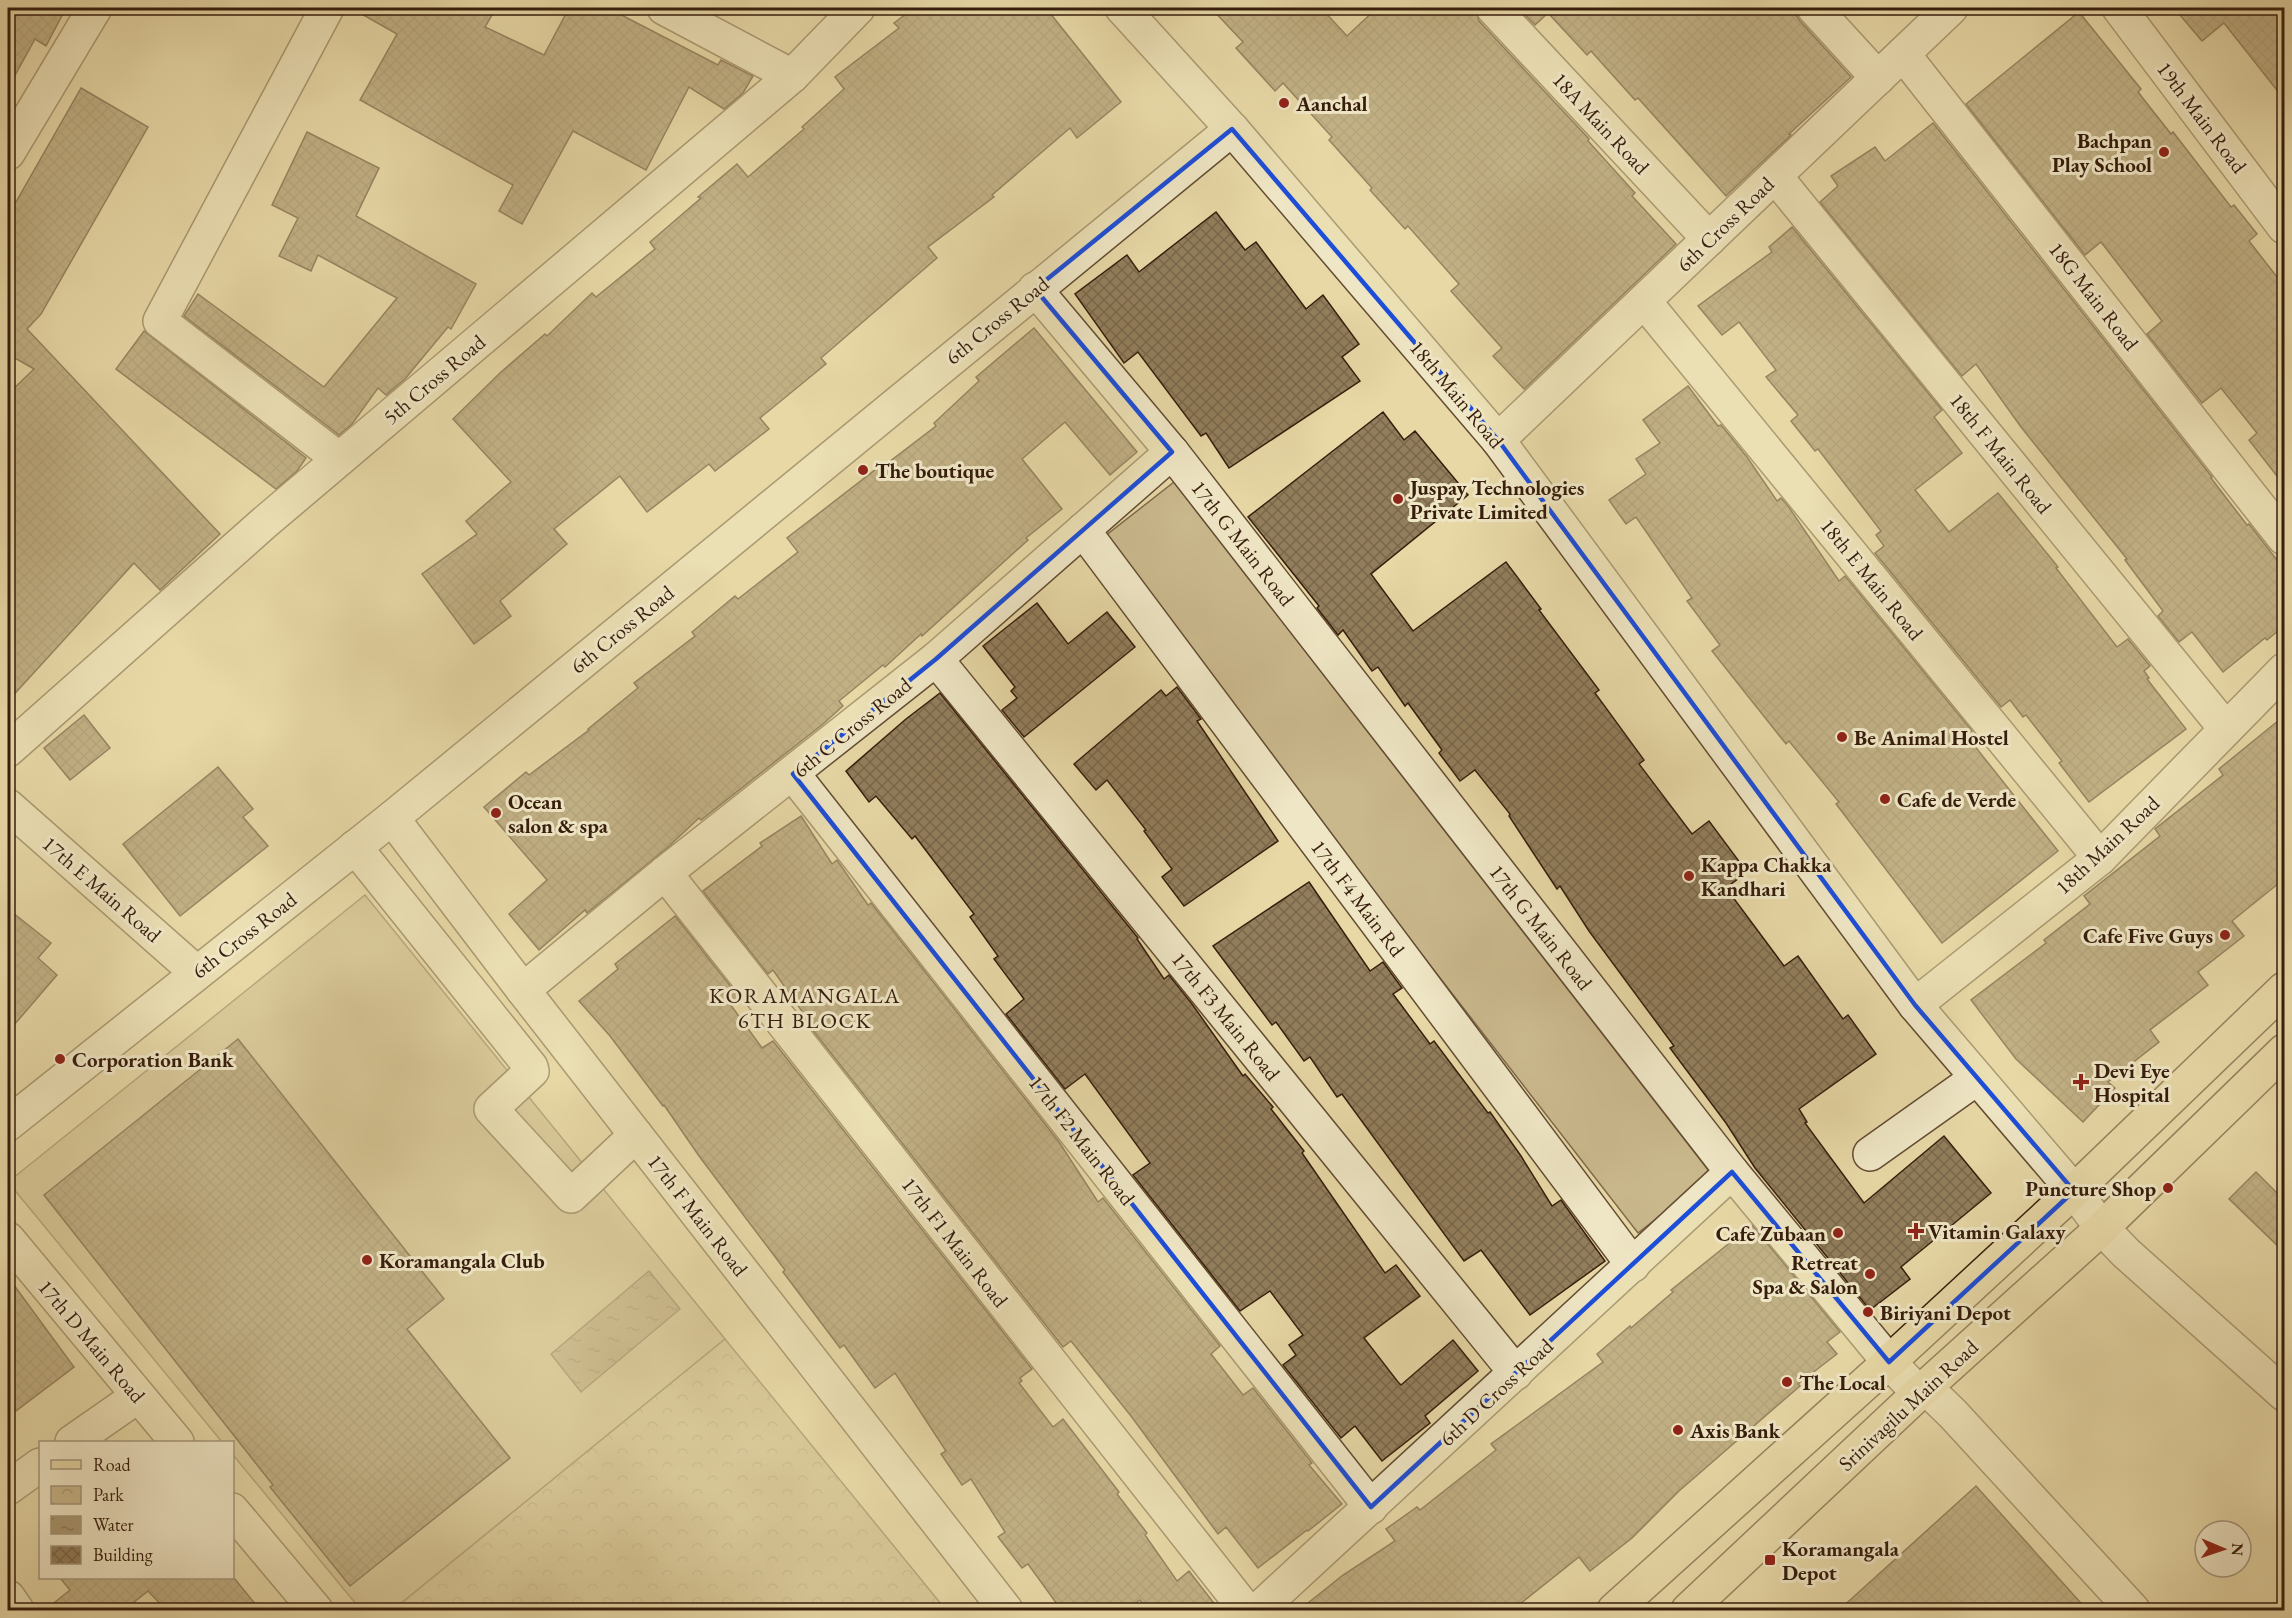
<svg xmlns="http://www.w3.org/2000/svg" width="2292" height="1618" font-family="'EB Garamond',serif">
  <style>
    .green { fill: #c9b88c; stroke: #806a4c; stroke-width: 1.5 }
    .park { fill: url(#park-crowns); stroke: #806a4c; stroke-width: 1.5 }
    .water { fill: url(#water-ripples); stroke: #7c6749; stroke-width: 1.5 }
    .building { fill: url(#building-cross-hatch); stroke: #361d0c; stroke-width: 1.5 }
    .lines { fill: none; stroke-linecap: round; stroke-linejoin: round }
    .minor-casing { stroke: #624c32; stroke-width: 36 }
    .major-casing { stroke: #361d0c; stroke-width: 36 }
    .minor { stroke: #efe6c5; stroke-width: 33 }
    .major { stroke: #e7d8a6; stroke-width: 33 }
    .marked { fill: none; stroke: #1d4ed8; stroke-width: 4.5; stroke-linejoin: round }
    .poi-dot { fill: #8f2418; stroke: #efe6c5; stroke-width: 2 }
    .labels { text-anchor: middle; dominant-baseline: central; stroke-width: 6; stroke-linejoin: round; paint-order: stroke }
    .poi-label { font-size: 21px; font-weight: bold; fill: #361d0c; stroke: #efe6c5; text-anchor: start }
    .street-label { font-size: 21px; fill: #361d0c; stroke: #efe6c5 }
    .neighbourhood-label { font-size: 22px; letter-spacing: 1.5px; fill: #361d0c; stroke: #efe6c5 }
  </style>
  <defs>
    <pattern id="park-crowns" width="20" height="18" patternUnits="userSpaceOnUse" patternTransform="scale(1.5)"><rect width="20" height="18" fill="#c9b88c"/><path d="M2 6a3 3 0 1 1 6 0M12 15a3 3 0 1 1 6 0" fill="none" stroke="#ad9e78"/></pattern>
    <pattern id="water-ripples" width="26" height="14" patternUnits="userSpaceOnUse" patternTransform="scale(1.5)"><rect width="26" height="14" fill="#ab9872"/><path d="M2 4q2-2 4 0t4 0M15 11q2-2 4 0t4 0" fill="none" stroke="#8c7b5c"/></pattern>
    <pattern id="building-cross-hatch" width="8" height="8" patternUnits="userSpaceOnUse" patternTransform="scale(1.5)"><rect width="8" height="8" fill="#927e5c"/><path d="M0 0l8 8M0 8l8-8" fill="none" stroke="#78674a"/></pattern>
  </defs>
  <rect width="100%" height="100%" fill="#e7d8a6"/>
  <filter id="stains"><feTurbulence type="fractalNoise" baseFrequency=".00333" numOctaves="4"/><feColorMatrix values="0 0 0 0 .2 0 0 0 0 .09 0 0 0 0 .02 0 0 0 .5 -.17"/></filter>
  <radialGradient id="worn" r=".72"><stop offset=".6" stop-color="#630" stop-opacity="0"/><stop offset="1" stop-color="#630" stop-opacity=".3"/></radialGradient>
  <g class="green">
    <path d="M1174 482 1712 1175 1638 1233 1100 540Z"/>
    <path d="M365 895 725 1339 393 1610H361L233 1455 232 1442H222L8 1182Z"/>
  </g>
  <path class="park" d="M725 1339 946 1610H393Z"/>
  <path class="water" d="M649 1271 680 1309 581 1392 551 1354Z"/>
  <g class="building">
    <path d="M8 8H66L46 46 35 39 8 88Z"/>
    <path d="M351 8H496L485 27 544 55 569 8H608L718 65 721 60 753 76 743 93 724 109 689 87 646 170 573 131 522 224 499 211 513 185 360 100 397 34Z"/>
    <path d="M914 8H1046L1121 102 1077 138 1070 128 992 195 994 197 928 247 937 258 821 358 826 364 760 418 769 429 715 471 709 464 647 512 620 476 554 529 567 544 500 601 511 616 474 644 422 574 477 534 466 521 511 482 453 419 501 372 545 334 547 336 592 293 596 297 655 249 650 242 701 198 698 197 737 164 748 177 804 129 802 127 844 89 835 77 899 28 894 23Z"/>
    <path d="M1211 8H1321L1347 36 1377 8H1475L1479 21 1589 139 1588 141 1635 193 1632 196 1676 244 1524 389 1493 356 1502 348 1451 291 1459 284 1408 226 1405 229 1370 190 1372 188 1329 140 1332 137 1283 83 1275 91 1236 48 1243 42Z"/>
    <path d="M1518 8H1792L1800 21 1851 77 1789 134 1791 135 1726 196 1638 98 1635 100 1591 51 1587 55 1548 13 1535 25Z"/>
    <path d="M2174 8H2284V99L2224 23 2202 41Z"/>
    <path d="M2079 12 2141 89 2138 92 2171 134 2173 132 2231 207 2234 205 2257 234 2249 241 2284 286V485L2249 440 2257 433 2221 388 2202 403 2147 334 2162 321 2101 242 2085 255 1966 104Z"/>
    <path d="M81 88 148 127 41 314 27 329 220 534 160 590 134 563 8 701V394L34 369 8 354V216Z"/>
    <path d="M1933 123 2212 477 2211 478 2247 525 2249 524 2284 569V626L2267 640 2265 638 2223 672 2192 632 2179 642 2158 616 2163 611 2125 560 2127 559 2021 427 1976 364 1962 376 1820 202 1838 186 1831 176 1875 147 1885 161Z"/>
    <path d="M307 132 379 168 356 216 476 284 451 329 448 327 405 379 386 395 378 388 352 424 339 435 184 316 198 294 324 387 397 298 318 255 311 271 279 256 298 218 272 205Z"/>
    <path d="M1216 212 1245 250 1256 242 1306 309 1323 295 1359 344 1342 357 1360 381 1229 468 1206 433 1201 436 1138 352 1124 363 1075 294 1127 255 1139 272Z"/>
    <path d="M1792 227 1942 410 1934 417 1962 453 1915 490 1949 532 1998 493 2058 567 2056 568 2117 647 2128 639 2150 666 2144 671 2149 678 2147 679 2186 729 2089 802 2059 763 2062 761 2026 715 2023 717 2010 700 2001 707 1875 553 1884 546 1876 535 1881 531 1818 449 1815 451 1791 421 1798 415 1766 377 1776 370 1739 322 1722 335 1698 306 1772 252 1769 247Z"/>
    <path d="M1034 328 1137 452 1110 475 1065 422 1022 459 1062 509 1026 538 1028 540 922 636 921 634 885 667 883 665 839 701 843 706 823 724 701 820 699 818 667 848 587 913 585 910 539 950 509 914 547 880 484 807 526 772 529 775 589 730 588 729 638 688 634 683 695 636 692 632 735 596 738 599 798 552 787 538 880 466 881 468 936 426 934 423 979 381 976 377Z"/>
    <path d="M144 331 306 458 297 471 276 489 116 369Z"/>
    <path d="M1688 386 1718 426 1721 425 1747 457 1777 501 1781 498 1788 506 1839 581 1845 576 1972 731 1966 735 2058 851 1942 943 1836 804 1839 802 1789 741 1786 744 1712 651 1720 645 1687 601 1692 598 1636 517 1626 524 1609 500 1646 474 1636 459 1660 443 1643 420Z"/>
    <path d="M1383 412 1404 440 1415 431 1468 495 1371 574 1413 631 1506 562 1541 609 1539 610 1599 690 1595 693 1644 760 1639 764 1692 834 1709 821 1747 872 1726 888 1784 966 1798 956 1843 1019 1848 1015 1876 1054 1799 1109 1807 1122 1805 1123 1864 1203 1944 1136 1991 1193 1901 1267 1910 1279 1870 1310 1755 1168 1726 1123 1670 1048 1674 1046 1589 931 1560 886 1557 889 1509 816 1510 814 1475 770 1460 781 1439 753 1442 750 1408 703 1405 706 1378 667 1372 671 1343 630 1338 635 1317 608 1319 606 1248 517Z"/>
    <path d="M1037 603 1068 644 1107 612 1135 647 1024 737 1002 710 1017 698 1011 691 1015 687 983 646Z"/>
    <path d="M1177 687 1201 719 1197 721 1278 841 1184 906 1162 877 1172 869 1144 831 1146 830 1107 780 1096 790 1074 764 1161 690 1166 696Z"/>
    <path d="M940 693 1138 938 1137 939 1164 979 1169 975 1192 1004 1243 1076 1245 1074 1273 1107 1271 1109 1304 1151 1302 1153 1385 1273 1396 1265 1420 1296 1364 1338 1398 1382 1401 1385 1453 1340 1478 1371 1425 1416 1430 1423 1382 1461 1355 1426 1341 1438 1283 1365 1296 1355 1289 1345 1303 1335 1270 1291 1240 1311 1133 1175 1150 1163 1085 1074 1065 1089 1006 1014 1024 999 994 959 998 956 970 917 974 914 915 836 912 839 876 796 869 802 846 771 906 719Z"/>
    <path d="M84 715 110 748 70 780 44 748Z"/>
    <path d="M2284 716V879L2232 921 2244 936 2198 972 2208 985 2150 1030 2159 1042 2108 1082 2115 1088 2083 1122 2016 1059 1971 1000 2046 943 2044 940 2090 904 2084 896 2160 836 2155 829 2223 775 2219 769Z"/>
    <path d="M218 767 253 809 243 817 268 846 180 916 123 844Z"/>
    <path d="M801 816 832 864 837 860 868 905 871 903 1059 1142 1098 1202 1103 1198 1220 1346 1211 1354 1243 1395 1253 1388 1312 1463 1309 1465 1342 1504 1308 1531 1307 1530 1258 1568 1226 1527 1218 1534 1131 1416 1071 1341 1063 1347 804 1019 806 1017 773 970 768 974 703 891 762 846 760 843Z"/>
    <path d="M1309 882 1370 971 1383 962 1402 988 1393 994 1430 1044 1434 1041 1488 1113 1490 1112 1521 1156 1552 1206 1561 1200 1605 1261 1530 1315 1481 1250 1464 1261 1342 1094 1337 1097 1310 1057 1304 1061 1276 1022 1272 1025 1213 946Z"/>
    <path d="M8 909 51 943 38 958 57 975 8 1032Z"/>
    <path d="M675 916 739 997 730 1004 762 1048 773 1041 1032 1369 1020 1378 1022 1381 1019 1383 1053 1427 1063 1419 1119 1492 1117 1494 1147 1533 1145 1535 1177 1581 1189 1571 1220 1611H1140L1145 1607 1140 1600 1124 1611H1062L1028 1564 1022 1568 998 1537 1005 1532 971 1479 962 1485 941 1454 946 1451 895 1373 875 1388 844 1345 840 1348 783 1272 785 1270 699 1156 664 1105 663 1106 610 1036 579 1001 618 969 615 964Z"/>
    <path d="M238 1039 444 1299 407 1329 510 1458 350 1586 270 1487 273 1485 44 1195Z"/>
    <path d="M2256 1172 2284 1200V1252L2229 1199Z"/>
    <path d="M1752 1225 1840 1332 1827 1342 1837 1354 1798 1384 1800 1386 1679 1491 1632 1538 1590 1571 1579 1557 1511 1611H1298L1343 1575 1395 1541 1386 1529 1417 1507 1420 1510 1496 1450 1491 1444 1603 1362 1597 1354 1630 1326 1631 1328 1673 1292 1671 1290Z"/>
    <path d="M8 1277 74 1367 8 1417Z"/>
    <path d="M1976 1486 2088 1611H1838Z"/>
    <path d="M60 1578H234L261 1611H167L148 1591 123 1611H44L70 1590Z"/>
  </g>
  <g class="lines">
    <g class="minor-casing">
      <g id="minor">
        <path d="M327 8 160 321 339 459"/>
        <path d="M664 8 792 76"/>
        <path d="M1122 8 1232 129 1498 440 1915 1005 2074 1191 2102 1228 2126 1253 2284 1394"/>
        <path d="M1493 8 1709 239"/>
        <path d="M1814 8 1878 78"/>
        <path d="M2119 8 2284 227"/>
        <path d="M1903 54 2284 538"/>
        <path d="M8 153 95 8"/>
        <path d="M1775 176 2226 729"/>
        <path d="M1035 289 1172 452 1732 1172 1889 1362 1919 1393"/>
        <path d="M1644 301 2100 858"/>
        <path d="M1498 440 1951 8"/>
        <path d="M1083 530 1633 1265"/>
        <path d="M936 659 1516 1373"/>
        <path d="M8 750 264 523 792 76 858 8"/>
        <path d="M793 774 1371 1507"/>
        <path d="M8 806 197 973"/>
        <path d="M392 818 523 990 1006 1610"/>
        <path d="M355 847 531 1067 532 1071 491 1109 571 1196 636 1135"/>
        <path d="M665 873 1246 1610"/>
        <path d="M523 990 665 873 936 659 1172 452"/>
        <path d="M1915 1005 2100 858 2284 670"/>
        <path d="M8 1124 392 818 1232 129"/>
        <path d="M1870 1154 1977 1078"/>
        <path d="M8 1239 177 1442"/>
        <path d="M1925 1387 1953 1414 2133 1610"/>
        <path d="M72 1442 138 1396"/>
        <path d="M8 1488 40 1465"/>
        <path d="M232 1510 316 1610"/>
        <path d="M8 1597 17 1610"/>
        <path d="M1258 1610 1732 1172"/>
      </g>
    </g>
    <g class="major-casing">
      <g id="major">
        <path d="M1614 1610 1889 1362 2074 1191 2284 989"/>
        <path d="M1688 1610 1919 1393 2102 1228 2284 1051"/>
      </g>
    </g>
    <use href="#minor" class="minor"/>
    <use href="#major" class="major"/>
  </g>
  <path d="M0 0H2292V1618H0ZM1232 129 1498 440 1915 1005 2074 1191 1889 1362 1732 1172 1371 1507 793 774 936 659 1172 452 1035 289Z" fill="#e7d8a6" fill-opacity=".55" fill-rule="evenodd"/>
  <path class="marked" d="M1232 129 1498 440 1915 1005 2074 1191 1889 1362 1732 1172 1371 1507 793 774 936 659 1172 452 1035 289Z"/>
  <g class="poi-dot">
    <circle cx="1284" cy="103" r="6"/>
    <circle cx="2164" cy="152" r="6"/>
    <circle cx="863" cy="470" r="6"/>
    <circle cx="1398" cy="499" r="6"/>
    <circle cx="1842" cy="737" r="6"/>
    <circle cx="1885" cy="799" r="6"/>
    <circle cx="496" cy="813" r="6"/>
    <circle cx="1689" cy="876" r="6"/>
    <circle cx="2225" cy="935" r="6"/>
    <circle cx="60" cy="1059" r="6"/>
    <path d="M2078 1073h6v6h6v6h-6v6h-6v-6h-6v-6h6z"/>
    <circle cx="2168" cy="1188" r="6"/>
    <path d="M1913 1222h6v6h6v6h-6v6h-6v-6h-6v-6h6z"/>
    <circle cx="1838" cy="1233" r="6"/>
    <circle cx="367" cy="1260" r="6"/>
    <circle cx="1870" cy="1274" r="6"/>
    <circle cx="1868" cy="1312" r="6"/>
    <circle cx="1787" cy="1382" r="6"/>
    <circle cx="1678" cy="1430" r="6"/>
    <rect x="1764" y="1554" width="12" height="12" rx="3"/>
  </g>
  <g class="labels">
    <g class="poi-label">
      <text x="1296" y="103">Aanchal</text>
      <text x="2152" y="140" text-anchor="end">Bachpan<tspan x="2152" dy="24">Play School</tspan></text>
      <text x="875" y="470">The boutique</text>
      <text x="1410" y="487">Juspay Technologies<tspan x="1410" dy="24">Private Limited</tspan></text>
      <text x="1854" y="737">Be Animal Hostel</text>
      <text x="1897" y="799">Cafe de Verde</text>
      <text x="508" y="801">Ocean<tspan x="508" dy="24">salon &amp; spa</tspan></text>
      <text x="1701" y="864">Kappa Chakka<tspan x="1701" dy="24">Kandhari</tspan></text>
      <text x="2213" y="935" text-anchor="end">Cafe Five Guys</text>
      <text x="72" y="1059">Corporation Bank</text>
      <text x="2094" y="1070">Devi Eye<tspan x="2094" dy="24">Hospital</tspan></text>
      <text x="2156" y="1188" text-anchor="end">Puncture Shop</text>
      <text x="1928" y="1231">Vitamin Galaxy</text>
      <text x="1826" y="1233" text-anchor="end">Cafe Zubaan</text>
      <text x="379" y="1260">Koramangala Club</text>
      <text x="1858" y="1262" text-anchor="end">Retreat<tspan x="1858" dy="24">Spa &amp; Salon</tspan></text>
      <text x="1880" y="1312">Biriyani Depot</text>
      <text x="1799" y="1382">The Local</text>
      <text x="1690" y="1430">Axis Bank</text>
      <text x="1782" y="1548">Koramangala<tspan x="1782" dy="24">Depot</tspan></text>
    </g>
    <g class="street-label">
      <text transform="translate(2202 117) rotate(53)">19th Main Road</text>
      <text transform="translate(1601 123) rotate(47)">18A Main Road</text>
      <text transform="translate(1725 224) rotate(-44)">6th Cross Road</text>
      <text transform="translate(2094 296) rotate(52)">18G Main Road</text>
      <text transform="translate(997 320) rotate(-39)">6th Cross Road</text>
      <text transform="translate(434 379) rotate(-40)">5th Cross Road</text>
      <text transform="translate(1457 394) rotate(50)">18th Main Road</text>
      <text transform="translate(2001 453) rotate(51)">18th F Main Road</text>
      <text transform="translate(1243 543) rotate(52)">17th G Main Road</text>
      <text transform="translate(1872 579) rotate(51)">18th E Main Road</text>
      <text transform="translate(622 629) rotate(-39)">6th Cross Road</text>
      <text transform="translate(852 727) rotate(-39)">6th C Cross Road</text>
      <text transform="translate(2107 845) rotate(-43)">18th Main Road</text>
      <text transform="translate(102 889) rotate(41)">17th E Main Road</text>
      <text transform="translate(1358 898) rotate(53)">17th F4 Main Rd</text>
      <text transform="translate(1541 927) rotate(52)">17th G Main Road</text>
      <text transform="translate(244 935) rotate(-38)">6th Cross Road</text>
      <text transform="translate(1226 1016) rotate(51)">17th F3 Main Road</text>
      <text transform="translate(1082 1140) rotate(52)">17th F2 Main Road</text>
      <text transform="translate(698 1215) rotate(52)">17th F Main Road</text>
      <text transform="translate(955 1242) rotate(52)">17th F1 Main Road</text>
      <text transform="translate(92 1341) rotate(50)">17th D Main Road</text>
      <text transform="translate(1496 1392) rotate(-43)">6th D Cross Road</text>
      <text transform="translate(1908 1405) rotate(-43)">Srinivagilu Main Road</text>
    </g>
    <g class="neighbourhood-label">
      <text x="805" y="995">KORAMANGALA<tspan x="805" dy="25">6TH BLOCK</tspan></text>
    </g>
  </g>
  <rect width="2292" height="1618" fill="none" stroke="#e7d8a6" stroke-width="30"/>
  <rect x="9" y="9" width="2274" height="1600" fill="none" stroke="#361d0c" stroke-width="3"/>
  <rect x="15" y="15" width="2262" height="1588" fill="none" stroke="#361d0c" stroke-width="1.5"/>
  <rect x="39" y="1441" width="195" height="138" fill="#efe6c5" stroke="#a5967b" stroke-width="1.5"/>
  <rect x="51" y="1460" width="30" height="9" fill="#e7d8a6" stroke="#a5967b" stroke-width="1.5"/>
  <text x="93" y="1471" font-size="18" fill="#361d0c">Road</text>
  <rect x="51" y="1486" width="30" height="18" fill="url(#park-crowns)" stroke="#a5967b" stroke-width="1.5"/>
  <text x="93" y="1501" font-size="18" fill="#361d0c">Park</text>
  <rect x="51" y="1516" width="30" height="18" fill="url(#water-ripples)" stroke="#a5967b" stroke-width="1.5"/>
  <text x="93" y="1531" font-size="18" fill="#361d0c">Water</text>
  <rect x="51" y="1546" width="30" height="18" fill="url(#building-cross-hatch)" stroke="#a5967b" stroke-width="1.5"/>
  <text x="93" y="1561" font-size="18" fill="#361d0c">Building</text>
  <g transform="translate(2223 1549) rotate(92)"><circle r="28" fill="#efe6c5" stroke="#a5967b" stroke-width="1.5"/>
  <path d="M0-4.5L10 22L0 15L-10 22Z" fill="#8f2418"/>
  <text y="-9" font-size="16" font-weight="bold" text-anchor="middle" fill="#361d0c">N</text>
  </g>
  <rect width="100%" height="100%" filter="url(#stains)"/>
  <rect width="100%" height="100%" fill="url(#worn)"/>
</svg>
